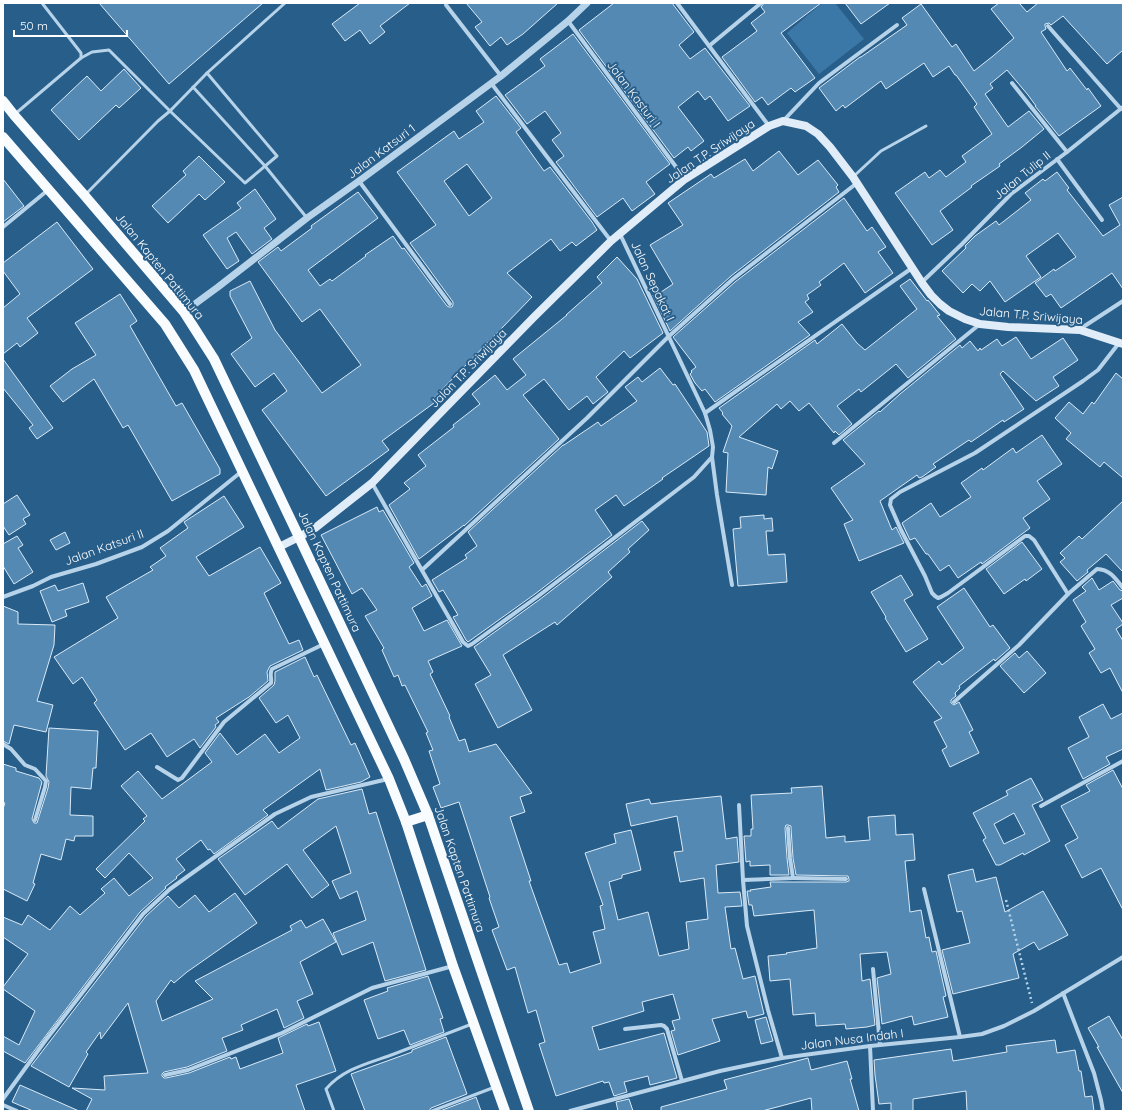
<svg xmlns="http://www.w3.org/2000/svg" width="1126" height="1114" font-family="Quicksand,sans-serif">
  <style>
    .green { fill: #3c78a7 }
    .building { fill: #5489b3; stroke: #daeaf7; fill-rule: evenodd }
    .lines { fill: none; stroke-linecap: round; stroke-linejoin: round }
    .path { stroke: #b6d3e9; stroke-width: 2.5; stroke-dasharray: 2 3; stroke-linecap: butt }
    .service { stroke: #b6d3e9; stroke-width: 3 }
    .minor { stroke: #b6d3e9; stroke-width: 4 }
    .tertiary { stroke: #b6d3e9; stroke-width: 7 }
    .secondary { stroke: #e0edf8; stroke-width: 8 }
    .primary { stroke: #f9fcfe; stroke-width: 10 }
    .labels { text-anchor: middle; dominant-baseline: central; stroke-width: 4; stroke-linejoin: round; paint-order: stroke }
    .street-label { font-size: 12px; fill: #fff; stroke: #285e8a }
  </style>
  <rect width="100%" height="100%" fill="#285e8a"/>
  <path class="green" d="M822 3H835L864 39 819 74 787 33Z"/>
  <g class="building">
    <path d="M99 3H263L169 84Z"/>
    <path d="M360 3H410L380 26 385 32 370 44 360 30 345 41 332 24Z"/>
    <path d="M466 3H558L523 34 507 45 501 37 490 46 475 27 482 22Z"/>
    <path d="M614 3H672L694 32 679 45 690 59 705 48 750 106 728 121 710 96 705 100 698 91 678 107 704 141 691 151 688 147 674 158 579 30Z"/>
    <path d="M764 3H821L781 33 815 78 795 92 791 88 768 105 762 97 755 102 722 57 757 31 751 23 765 12 761 7Z"/>
    <path d="M845 3H890L861 24Z"/>
    <path d="M999 3H1019L1027 12 1038 3H1123V50L1107 64 1063 16 1051 25 1049 23 1045 24V26L1046 29 1041 32 1067 71 1070 68 1087 90 1088 88 1101 106 1059 136 1035 106H1036L1028 95 1007 70 990 84 993 88 985 94 1008 127 1029 111 1044 129 1022 147 999 164 1000 166 971 186 972 187 940 211 953 230 932 245 895 193 925 172 929 178 940 170 946 177 966 162 962 156 992 134 974 107 977 104 956 75H955L949 66 933 77 924 63 886 89 881 81 845 108 843 105 836 111 819 88 860 57H861L907 25 902 18 921 4 952 47 956 44 974 71 993 56 1014 38 991 9Z"/>
    <path d="M573 34 670 164 646 182 655 194 632 211 623 198 597 217 556 162 564 156 552 140 561 133 545 111 527 124 505 95 545 66 540 59Z"/>
    <path d="M124 69 141 88 119 108 116 105 79 140 51 110 87 76 101 91Z"/>
    <path d="M496 96 521 128 516 132 544 171 550 167 592 222 597 230 576 246 572 242 560 251 551 239 507 273 532 297 432 400 434 403 382 441 389 450 326 496 262 410 287 391 274 373 255 387 231 354 252 338 230 296V291L250 281 275 330 322 393 361 365 320 309 302 322 258 262 278 247 281 251 312 228 311 226 358 192 378 218 308 270 320 286 330 279 332 281 366 256 365 255 393 236 402 249 404 248 447 306 449 307H452L453 305V302L410 243 436 225 397 172 454 131 459 139 484 122 476 111ZM467 164 492 198 469 216 444 181Z"/>
    <path d="M779 151 798 175 818 160 838 185 836 187 839 192 731 276 670 331 653 295 669 313 671 312 661 292 673 284 650 245 683 225 668 203 711 174 714 178 745 159 753 171Z"/>
    <path d="M199 156 225 182 205 200 199 194 168 223 152 206 186 175 183 171Z"/>
    <path d="M1057 172 1069 188 1067 190 1103 236 1120 225 1109 205 1123 197V289L1112 273 1061 308 1051 294 1046 297 1035 283 1054 269 1055 271 1076 257 1058 233 1026 256 1041 277 1005 302 990 281 980 291 972 284 963 293 942 271 966 248 965 246 975 236 996 221 999 225 1031 200 1025 193 1043 179 1045 181Z"/>
    <path d="M3 179 24 206 3 222Z"/>
    <path d="M255 189 276 219 264 228 272 239 252 254 236 232 227 238 239 261 227 269 203 235 241 208 237 203Z"/>
    <path d="M844 198 867 231 872 227 886 247 878 252 893 273 865 293 844 263 819 282 821 285 807 295 809 299 805 302 813 312 798 322 810 335 715 402 705 389 702 391 695 383 690 374 692 372 691 371 696 367 673 337 735 282Z"/>
    <path d="M57 222 93 269 27 318 38 333 20 347 17 343 3 354V308L20 294 3 271V263Z"/>
    <path d="M617 257 637 279 663 333 630 358 624 351 596 377 608 392 593 404 587 396 569 410 544 379 523 395 559 439 464 526V525L419 559 389 505 410 489 404 483 426 466 418 455 454 427 453 425 480 404 472 394 495 375 507 390 526 375 513 359 567 315H566L602 283 597 277Z"/>
    <path d="M910 279 927 301 928 300 940 315 937 316 956 339 908 378 896 364 861 392 859 389 837 406 852 424 839 435 835 431 834 433 809 403 799 411 790 401 781 409 777 404 739 437 778 451 772 469 768 467 766 495 726 492 728 453 723 452 732 426 722 414 723 413 719 408 815 340 817 344 842 324 857 343 865 350 917 309 900 286Z"/>
    <path d="M120 294 137 321 130 326 176 406 182 403 220 469V474L172 501 128 425 123 428 94 379 63 402 50 386 72 369 96 355 75 323Z"/>
    <path d="M1016 337 1031 359 1063 338 1078 360 1053 377 1059 386 1036 401 1003 371 1000 374 1024 409 1004 422 1003 420 971 442 969 440 933 464 936 467 922 477 919 478 917 475 880 501 892 530 896 527 904 543 859 561 844 524 853 520 831 488 865 464 843 440 879 411 880 412 900 394 960 345 962 348 970 341 978 351 980 348 981 350 997 339 1002 346Z"/>
    <path d="M3 359 53 428 37 439 29 428 33 425 3 388Z"/>
    <path d="M660 368 673 385 675 384 707 432 709 446 662 478 663 479 624 506 616 495 595 510 612 535 535 594 468 642 466 640 453 617 458 615 443 590 439 592 432 580 467 558 465 555 477 546 468 532 563 445H564L598 422 601 426 637 401 625 387 638 377 642 382Z"/>
    <path d="M1116 373 1123 379V478L1104 462 1100 467 1066 439 1071 433 1055 418 1069 402 1083 414 1092 402 1094 404Z"/>
    <path d="M1042 435 1062 464 1037 481 1050 499 1023 518 1030 528 982 564 981 562 958 578 949 565 940 571 928 554H926L915 538 910 540 902 523 931 503 940 517 971 497 961 483 982 468 983 470 1013 448 1016 453Z"/>
    <path d="M17 495 30 515 23 519 26 524 9 535 3 526V504Z"/>
    <path d="M224 496 244 527 196 557 209 576 260 547 281 583 264 593 289 644 299 640 303 650 270 666 267 672 268 681 249 697 216 718 219 722 215 725 216 727 200 748 194 739 167 757 151 733 125 750 94 703 97 700 82 677 73 684 54 657 118 618 106 597 153 570 150 567 166 556 160 548 188 528 184 522Z"/>
    <path d="M1123 501V572L1106 554 1087 570 1088 572 1077 581 1060 562 1065 558 1060 553 1079 536 1082 539Z"/>
    <path d="M377 507 379 512 383 510 414 563 409 567 422 587 426 584 432 596 412 608 424 631 447 620 462 646 428 661 433 672 430 674 450 716 449 717 459 741 465 739 469 752 496 744 532 793 520 797 525 812 510 817 531 881H529L559 965 567 963 570 973 601 963 593 932 605 929 600 906 603 905 585 853 616 843 614 834 631 830 641 870 622 875V878L609 882 618 920 648 912 659 956 689 949 686 922 708 919 704 878 680 882 674 852 683 851 677 816 631 826 626 804 649 799 651 804 673 801 721 796 726 839 737 837 739 862 716 865 718 893 740 892 742 906 725 907 731 949 735 948 743 979 755 976 764 1014 748 1018 746 1011 712 1019 720 1041 678 1055 671 1031 675 1030 672 1021 680 1019 673 994 642 1002 644 1011 592 1027 599 1050 664 1033 677 1078 650 1085 648 1076 624 1082 627 1092 614 1096 609 1082 604 1083 603 1081 556 1096 539 1044 545 1042 536 1010 528 1013 515 967 507 970 492 930 499 927 489 898 490 897 459 802 441 808 433 787 440 784 429 751 433 750 426 733 428 732 405 685 402 686 398 675 394 677 382 650 384 648 365 616 377 610 362 588 352 594 321 535Z"/>
    <path d="M764 515V519L772 518 773 531H766L768 555 785 554 787 582 738 586 733 529 741 528 740 517Z"/>
    <path d="M642 521 649 530 628 549 630 552 608 572 612 577 557 625 555 622 503 655 532 710 498 728 475 684 491 675 474 647 539 600Z"/>
    <path d="M65 532 70 543 56 550 50 540Z"/>
    <path d="M17 536 23 545 18 548 33 572 14 584 3 566V544Z"/>
    <path d="M1022 542 1042 569 1026 581 1025 579 1004 594 986 569Z"/>
    <path d="M901 575 913 595 904 600 928 639 906 652 885 618 886 617 871 592Z"/>
    <path d="M1092 578 1099 590 1113 581 1120 590 1123 591V598L1111 605 1123 623V624L1116 629 1123 641V693L1110 668 1101 673 1089 653 1095 649 1081 626 1086 622 1073 600 1086 591 1082 587Z"/>
    <path d="M83 583 89 602 65 610 67 616 52 622 40 591 55 585 58 591Z"/>
    <path d="M964 588 990 627 993 625 1010 648 995 661 994 659 959 686 960 688 955 693 956 696 951 700V703L954 705 959 702 973 730 969 732 979 753 950 767 942 750 947 747 934 722 942 718 913 682 939 661 942 665 964 648 937 607Z"/>
    <path d="M3 606 18 612V624L55 625 54 645 37 701 53 705 46 732 14 725 9 744 3 741Z"/>
    <path d="M1027 651 1046 673 1024 693 1000 666 1015 653 1019 658Z"/>
    <path d="M305 657 314 677 317 675 351 745 355 743 370 777 361 782 326 790 320 769 263 810 268 815 214 854 210 849 208 850 201 840 176 859 185 870 176 877 177 878 165 887 166 888 140 912 25 1063 3 1051V1036L19 1045 35 1011 3 989V987L28 954 3 937V917L22 925 28 915 50 930 70 906 80 915 105 893 101 889 114 878 129 896 153 878 129 853 105 878 96 869 145 821 143 819 147 816 121 786 138 771 162 799 212 762 205 753 220 733 237 755 265 734 279 753 300 738 288 715 276 723 259 698 274 685 275 681V672Z"/>
    <path d="M1103 704 1111 719 1123 713V749L1106 757 1110 764 1083 779 1068 748 1089 737 1079 717Z"/>
    <path d="M49 728 98 731 96 768H93L91 789 71 787 70 815 93 816V836H75L74 841 66 839 61 860 41 854 33 883 35 884 27 901 3 889V809L5 803 3 802V764L16 768V771L39 778 42 782 32 819 34 823H37L48 788 49 782 46 776Z"/>
    <path d="M1113 770 1123 789V910L1101 868 1082 878 1065 845 1078 838 1061 806 1090 791 1086 785Z"/>
    <path d="M1031 778 1043 800 1032 805 1050 841 1024 855 1023 853 1000 865H996L983 840 986 838 973 813 1008 795 1006 791ZM1014 813 1025 834 1004 844 994 824Z"/>
    <path d="M822 786 826 838 845 836V842L870 840 868 817 895 815 896 835 913 834 915 860 905 861 910 912 921 910 926 938 929 937 932 952 936 951 946 996 943 997 948 1017 914 1025 912 1016 882 1024 877 978 891 974 887 952 860 954 862 981 870 979 875 1025 867 1027 846 1029 845 1024 816 1026 815 1013 793 1015 790 979 770 981 768 956 787 954 786 953 817 948 814 910 754 916 752 905H749L747 891H751L750 890 771 887 770 882H846L849 881V879L848 876H846L796 875 793 858 791 828V826L788 825H786L785 828 787 858 789 875H770V865L750 866V861L746 862 744 836H751V829H753L751 795 792 793 791 788Z"/>
    <path d="M362 789 369 814 376 812 426 970 385 981 373 942 342 955 333 933 366 920 357 891 340 899 332 881 351 873 336 826 303 850 329 885 312 898 287 864 245 895 218 859 272 821 278 829 318 799Z"/>
    <path d="M973 869 976 882 996 877 1005 912 1043 891 1068 935 1039 950 1034 942 1013 954 1019 978 953 994 942 950 970 943 962 911 957 912 948 875Z"/>
    <path d="M235 893 257 923 187 972 174 983 171 980 156 1001 162 1021 213 999 195 981 292 930 290 926 301 920 306 928 323 919 336 942 300 962 313 994 297 1001 304 1018 284 1028 277 1009 241 1025 243 1030 222 1038 227 1051 187 1067 164 1072 162 1074V1076L164 1078H166L189 1073 230 1057 231 1059 236 1057 240 1069 283 1053 278 1038 307 1024 308 1026 319 1022 336 1071 296 1085 305 1111H86L92 1099 72 1088 105 1090 104 1076 148 1073 128 1003 101 1039 100 1032 86 1052 88 1054 69 1087 31 1066 146 916 168 896 179 908 195 895 209 912Z"/>
    <path d="M428 976 443 1018 440 1019 444 1032 410 1045 404 1030 378 1039 364 1000 388 991 387 988Z"/>
    <path d="M1109 1016 1123 1040V1093L1097 1047H1099L1088 1028Z"/>
    <path d="M766 1017 773 1041 761 1044 755 1020Z"/>
    <path d="M446 1037 467 1094 431 1108 429 1111H365L351 1074 412 1052V1050Z"/>
    <path d="M1055 1040 1057 1053 1075 1050 1079 1071H1081L1085 1097 1092 1096 1094 1111H967L966 1091 913 1099V1111H891V1103L879 1104 875 1075 874 1060 951 1049 953 1061 1007 1052 1006 1046Z"/>
    <path d="M808 1058 811 1070 847 1061 852 1079H850L859 1111H812L811 1098 762 1111H661V1107L727 1089 724 1080Z"/>
    <path d="M20 1085 79 1111H33L12 1102Z"/>
    <path d="M476 1097 481 1111H440L474 1098Z"/>
    <path d="M629 1099 633 1111H618L616 1102Z"/>
  </g>
  <g class="lines">
    <path class="path" d="M1006 900 1032 1003"/>
    <g class="service">
      <path d="M42 3 81 53V58"/>
      <path d="M193 87 265 166 307 218"/>
      <path d="M15 114 81 58 92 52 109 50 170 111 245 183 277 156 207 73"/>
      <path d="M854 176 881 151 926 126"/>
      <path d="M86 194 158 121 170 111 207 73 285 3"/>
      <path d="M334 1111 326 1089C344 1068 370 1063 394 1054 420 1044 446 1034 472 1024"/>
      <path d="M432 1111 495 1087"/>
    </g>
    <g class="minor">
      <path d="M677 3 769 126"/>
      <path d="M446 5 501 76"/>
      <path d="M568 21 685 179"/>
      <path d="M1048 26 1121 109"/>
      <path d="M709 46 761 3"/>
      <path d="M491 83 611 241"/>
      <path d="M1012 83 1067 152"/>
      <path d="M784 120 819 83 897 25"/>
      <path d="M1057 159 1102 220"/>
      <path d="M359 181 450 304"/>
      <path d="M3 227 48 190"/>
      <path d="M620 234 705 413 710 430 713 447 712 457 717 495 732 585"/>
      <path d="M922 282 962 244 1011 194 1067 152 1123 107"/>
      <path d="M1080 329 1123 301"/>
      <path d="M705 413 912 268"/>
      <path d="M834 443 980 324"/>
      <path d="M372 483 463 642 468 646 472 644 537 597 694 477 712 457"/>
      <path d="M422 570 587 418 668 337 733 279 857 183"/>
      <path d="M1068 594 1034 540 1029 536H1025L948 593 941 597 938 598 935 596 932 593 925 576 901 530 890 505 891 499 900 492 975 453 1083 381 1098 370 1119 343"/>
      <path d="M3 597 33 586 51 577 96 564 142 547 168 531 241 472"/>
      <path d="M954 702 1019 645 1068 594 1097 569C1111 570 1115 578 1123 588"/>
      <path d="M3 744 11 749 25 765 35 769 46 781 45 787 35 820"/>
      <path d="M157 767 178 780 182 778 224 722 271 683C272 678 269 674 272 669L324 644"/>
      <path d="M739 805 743 880 747 926 768 1010 782 1058"/>
      <path d="M1041 806 1123 761"/>
      <path d="M793 878 846 879"/>
      <path d="M743 880 793 878 790 858 788 828"/>
      <path d="M924 889 960 1037"/>
      <path d="M873 969 880 1045"/>
      <path d="M1063 993 1094 1073 1101 1100 1103 1111"/>
      <path d="M625 1029 661 1025 664 1026 667 1029 682 1081"/>
      <path d="M870 1046 873 1111"/>
      <path d="M165 1075 188 1070 282 1033 372 988 453 966"/>
      <path d="M3 1099 45 1041 143 914 170 889 275 814 311 797 388 779"/>
      <path d="M3 1105 17 1111"/>
      <path d="M570 1111 720 1071 782 1058 870 1046 960 1037 982 1034 1004 1026 1034 1011 1123 957"/>
    </g>
    <path class="tertiary" d="M184 312 218 287 307 218 359 181 501 76 568 21 587 3"/>
    <path class="secondary" d="M279 547 299 537 315 528 372 483 534 317 611 241 685 179 769 126 783 121 806 126 818 134 830 147 853 177 922 283 931 295 940 304 949 311 965 319 980 324 1008 327 1080 330 1123 344"/>
    <g class="primary">
      <path d="M3 101 14 115 85 196 184 312 214 359 299 537 404 759 428 815 529 1111"/>
      <path d="M3 137 165 324 194 370 389 779 406 822 453 966 505 1111"/>
      <path d="M406 822 428 815"/>
    </g>
  </g>
  <g class="labels">
    <g class="street-label">
      <text transform="translate(634 94) rotate(53)">Jalan Kasturi I</text>
      <text transform="translate(381 151) rotate(-37)">Jalan Katsuri 1</text>
      <text transform="translate(710 151) rotate(-34)">Jalan T.P. Sriwijaya</text>
      <text transform="translate(1022 175) rotate(-39)">Jalan Tulip II</text>
      <text transform="translate(160 266) rotate(51)">Jalan Kapten Pattimura</text>
      <text transform="translate(653 281) rotate(65)">Jalan Sepakat I</text>
      <text transform="translate(1031 315) rotate(5)">Jalan T.P. Sriwijaya</text>
      <text transform="translate(468 368) rotate(-46)">Jalan T.P. Sriwijaya</text>
      <text transform="translate(104 547) rotate(-20)">Jalan Katsuri II</text>
      <text transform="translate(330 571) rotate(65)">Jalan Kapten Pattimura</text>
      <text transform="translate(460 869) rotate(71)">Jalan Kapten Pattimura</text>
      <text transform="translate(852 1039) rotate(-7)">Jalan Nusa Indah I</text>
    </g>
  </g>
  <rect width="1126" height="1114" fill="none" stroke="#ffffff" stroke-width="8"/>
  <path d="M14 30v6h113v-6" fill="none" stroke="#ffffff" stroke-width="2"/>
  <text x="20" y="30" font-size="12" fill="#ffffff" stroke="#285e8a" stroke-width="3" paint-order="stroke">50 m</text>
</svg>
